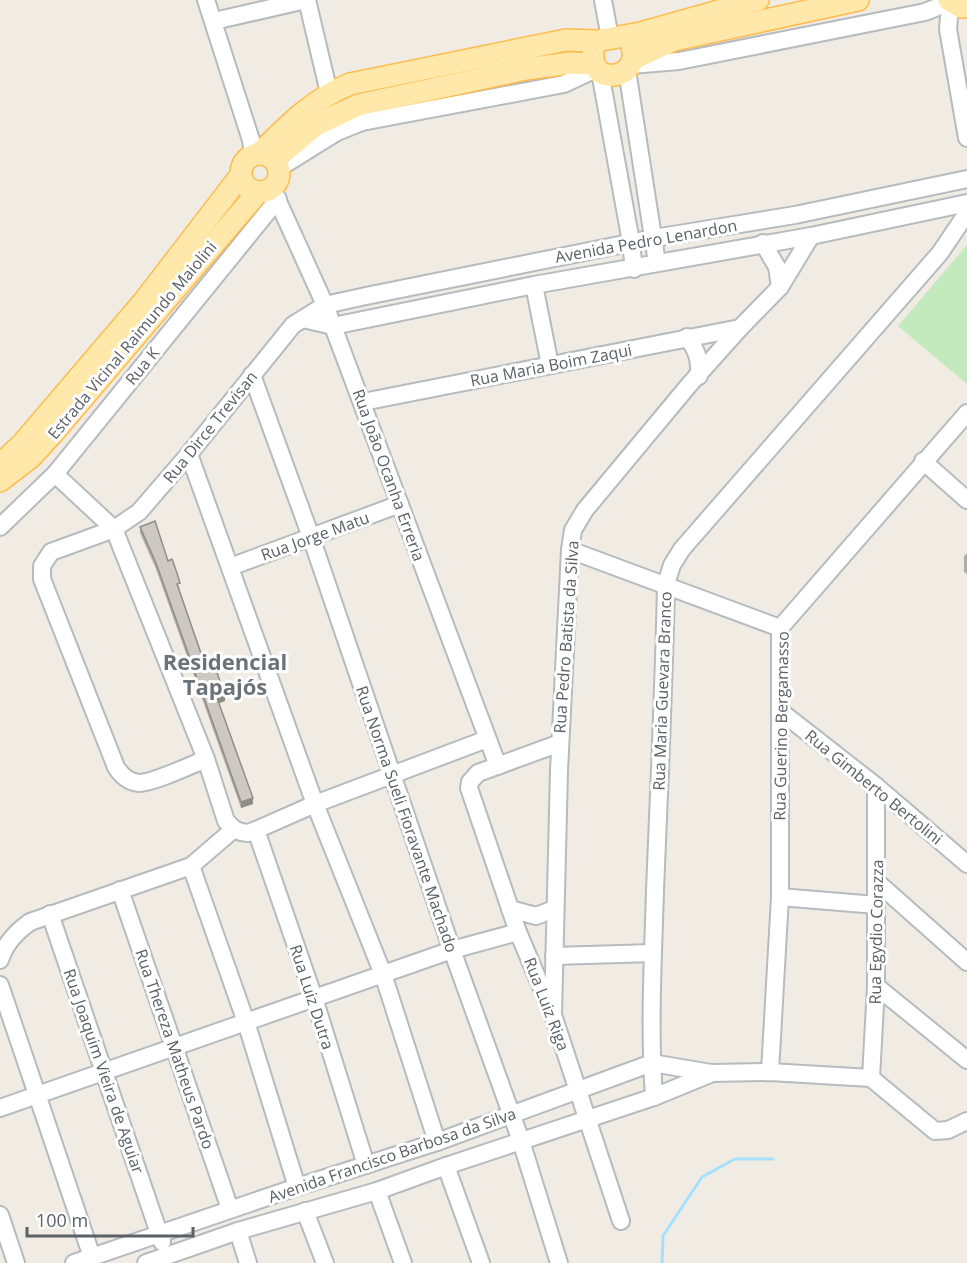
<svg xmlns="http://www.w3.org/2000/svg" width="967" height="1263" font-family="'Open Sans',sans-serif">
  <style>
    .green { fill: #c2eabd }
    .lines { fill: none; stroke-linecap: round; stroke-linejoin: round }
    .stream { stroke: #a4e1ff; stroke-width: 3 }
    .minor-casing { stroke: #b6bbbf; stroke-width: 20 }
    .major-casing { stroke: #ffbb4d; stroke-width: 24 }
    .minor { stroke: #fff; stroke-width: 16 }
    .major { stroke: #ffe8a9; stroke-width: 21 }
    .wall { fill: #b0ada7 }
    .shaded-wall { fill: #908d88 }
    .building { fill: #cdc9c2; stroke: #908d88; stroke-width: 1.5 }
    .labels { text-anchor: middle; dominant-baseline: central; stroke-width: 6; stroke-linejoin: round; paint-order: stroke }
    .street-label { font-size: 16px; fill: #5b6166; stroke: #fff }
    .district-label { font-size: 22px; font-weight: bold; fill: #6c7378; stroke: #fff }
  </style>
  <rect width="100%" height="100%" fill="#f0ece3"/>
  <path class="green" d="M967 245V384L898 326Z"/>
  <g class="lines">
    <path class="stream" d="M662 1263 663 1236 702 1177 735 1159H773"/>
    <g class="minor-casing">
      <g id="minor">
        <path d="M206 0 251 140 253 155"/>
        <path d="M307 0 329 93"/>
        <path d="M603 0 610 38"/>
        <path d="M953 4 949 17 948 29 967 138"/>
        <path d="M214 21 306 0"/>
        <path d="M631 65 679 61 925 12 950 2"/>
        <path d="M627 70 657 263"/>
        <path d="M600 72 631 242 634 269"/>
        <path d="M279 168 337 132 362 122 564 84 596 69"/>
        <path d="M272 188 325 305 498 766"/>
        <path d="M763 243 777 267 780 287"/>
        <path d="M534 285 550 365"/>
        <path d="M303 319 333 326 534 285 811 236 967 203"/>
        <path d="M687 337C697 350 700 360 699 376"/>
        <path d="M252 375 311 537 452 950 521 1141 559 1263"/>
        <path d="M363 402 740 328"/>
        <path d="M189 454 315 804 383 974 437 1142"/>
        <path d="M923 461 967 500"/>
        <path d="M55 474 114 529 206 759 226 821 234 829 241 832 248 833 256 830 315 804 487 739"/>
        <path d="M0 527 55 474 278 199"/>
        <path d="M570 550 780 628"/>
        <path d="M230 567 400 504"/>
        <path d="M780 711 876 786 967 864"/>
        <path d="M560 743 478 773 470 782 469 788 518 932 553 1015 621 1221"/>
        <path d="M206 759C191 765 153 783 139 783 128 782 121 775 116 767L42 579V566L51 552 114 529 139 512 189 454 293 325 325 305 366 296 654 238 795 215 967 179"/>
        <path d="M256 830 314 998 366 1165"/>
        <path d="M191 866 246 1022 297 1187"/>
        <path d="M877 882 967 962"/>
        <path d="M120 890 230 1209"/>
        <path d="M780 897 876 905"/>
        <path d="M510 909 536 916 554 909"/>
        <path d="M50 914 162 1242"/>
        <path d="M554 956 653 953"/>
        <path d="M0 960C5 943 16 932 30 922L191 866 234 829"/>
        <path d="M0 985 92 1257"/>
        <path d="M876 986 967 1060"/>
        <path d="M553 1015 559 771 570 550 573 530 585 510 689 385 740 328 780 287 811 236"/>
        <path d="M770 1072 780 897V628L967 413"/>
        <path d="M871 1078 876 986V786"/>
        <path d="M654 1097C649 1028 653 959 655 891 659 789 664 686 666 584L672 565 682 549 940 253 967 213"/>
        <path d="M0 1108 452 950 518 932"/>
        <path d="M446 1166 481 1263"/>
        <path d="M377 1191 403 1263"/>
        <path d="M305 1211 325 1263"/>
        <path d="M0 1215 16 1263"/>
        <path d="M238 1231 248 1263"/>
        <path d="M74 1263 297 1187 437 1142 652 1063 711 1073 770 1072 871 1078 935 1131 948 1130 967 1121"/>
        <path d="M146 1263 238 1231 377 1191 446 1166 654 1097 710 1074"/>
      </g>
    </g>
    <g class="major-casing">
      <g id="major">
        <path d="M949 0 961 7H967"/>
        <path d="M593 52C590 89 642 78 632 47"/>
        <path d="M633 59 674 40 858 0"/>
        <path d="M259 154C287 126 313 99 350 84L566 40 597 41 640 33 758 0"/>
        <circle cx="260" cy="173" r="19"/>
        <path d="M274 160 316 125 358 105 526 69 570 63 593 64"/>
        <path d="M4 461 22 444 144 301 241 175"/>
        <path d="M0 481 30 458 54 432 258 192"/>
      </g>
    </g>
    <use href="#minor" class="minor"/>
    <use href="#major" class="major"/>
  </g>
  <g class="wall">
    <path d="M140 527 168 561 180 589H179L204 662 219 675H218L225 701 219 703 253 804 241 808 156 569 140 533Z"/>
    <path d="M967 553V574L964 572V556Z"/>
  </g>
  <g class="shaded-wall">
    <path d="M225 695V701L217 704V698Z"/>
    <path d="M253 798V804L241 808V802Z"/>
  </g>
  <path class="building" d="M155 521 168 561 172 559 177 573 180 583 177 584 204 662 215 659 219 669 216 670 225 695 217 698 253 798 241 802 156 563 140 527Z"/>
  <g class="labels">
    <g class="street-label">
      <text transform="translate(646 241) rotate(-10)">Avenida Pedro Lenardon</text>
      <text transform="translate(132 340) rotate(-50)">Estrada Vicinal Raimundo Maiolini</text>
      <text transform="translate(551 365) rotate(-11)">Rua Maria Boim Zaqui</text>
      <text transform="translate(142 366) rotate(-51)">Rua K</text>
      <text transform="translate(210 427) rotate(-51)">Rua Dirce Trevisan</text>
      <text transform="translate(389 475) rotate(70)">Rua João Ocanha Erreria</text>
      <text transform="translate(315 536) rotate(-20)">Rua Jorge Matu</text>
      <text transform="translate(566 637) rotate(-86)">Rua Pedro Batista da Silva</text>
      <text transform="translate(662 691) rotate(-88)">Rua Maria Guevara Branco</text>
      <text transform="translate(781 726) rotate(-89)">Rua Guerino Bergamasso</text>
      <text transform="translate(874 787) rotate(39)">Rua Gimberto Bertolini</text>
      <text transform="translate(407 819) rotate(71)">Rua Norma Sueli Fioravante Machado</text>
      <text transform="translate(876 932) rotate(-89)">Rua Egydio Corazza</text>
      <text transform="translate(312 997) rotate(72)">Rua Luiz Dutra</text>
      <text transform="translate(547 1004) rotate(69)">Rua Luiz Riga</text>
      <text transform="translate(175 1049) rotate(71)">Rua Thereza Matheus Pardo</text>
      <text transform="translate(104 1071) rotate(71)">Rua Joaquim Vieira de Aguiar</text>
      <text transform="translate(392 1155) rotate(-19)">Avenida Francisco Barbosa da Silva</text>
    </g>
    <g class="district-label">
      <text x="225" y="661">Residencial<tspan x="225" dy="25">Tapajós</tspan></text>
    </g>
  </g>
  <path d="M27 1227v9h166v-9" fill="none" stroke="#5b6166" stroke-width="3"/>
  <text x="36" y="1227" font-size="18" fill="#5b6166" stroke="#ffffff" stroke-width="4.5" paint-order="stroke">100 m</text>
</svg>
